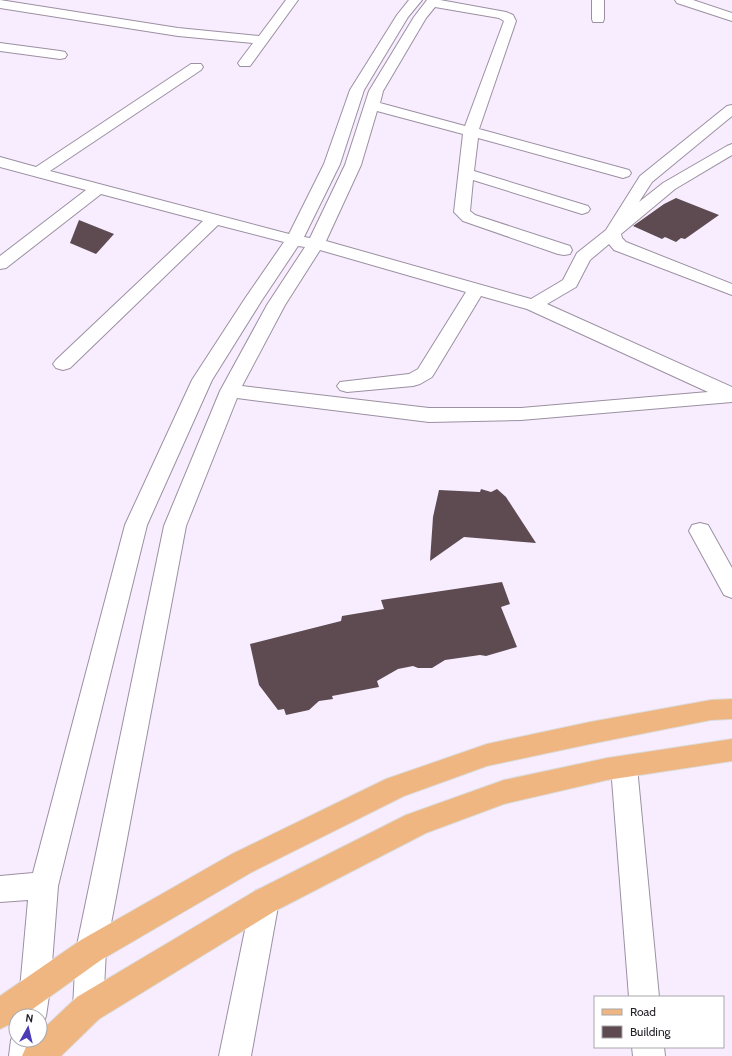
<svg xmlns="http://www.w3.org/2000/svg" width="732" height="1056" font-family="Cabin,sans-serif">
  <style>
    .building { fill: #5d4b51 }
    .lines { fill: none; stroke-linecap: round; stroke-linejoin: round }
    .minor-casing { stroke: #9b90a1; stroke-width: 2 }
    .major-casing { stroke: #dcdcdd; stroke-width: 2 }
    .minor { fill: #fff; fill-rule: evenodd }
    .major { fill: #efb682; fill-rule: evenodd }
  </style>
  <rect width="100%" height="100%" fill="#f8edff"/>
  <g class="building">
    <path d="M676 198 719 215 685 239 681 238 676 242 665 237 662 239 633 226 664 204Z"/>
    <path d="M79 220 114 234 96 254 70 243Z"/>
    <path d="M481 489 491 492 497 489 506 497 536 543 464 537 430 561 433 517 439 490 480 492Z"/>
    <path d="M502 582 510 604 501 607 517 647 486 656 480 655 445 660 432 668H418L413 666 398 669 377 681 379 687 332 696 333 699 319 701 309 710 286 715 284 709 278 710 259 685 250 644 341 621 342 616 384 609 381 600Z"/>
  </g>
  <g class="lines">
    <g class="minor-casing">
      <g id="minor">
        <path d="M0 0 178 28 259 36 286 0H298L250 66H240L238 63 253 43 178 36 0 8Z"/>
        <path d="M409 0H422L408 17 364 90 340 164 304 237 310 238 345 165 369 91 414 17 427 0H440L506 12 513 15 516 21 479 129 629 170 631 173 629 176 623 178 478 138 474 171 588 206 590 209 588 212 582 214 473 180 470 211 475 215 570 246 572 250 570 254 564 255 558 254 463 221 454 212 463 134 377 111 361 165 326 241 531 299 563 280 577 253 606 230 640 176 727 106 732 105V116L652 182 639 202 663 183 727 146 732 144V155L675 189 621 234 622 238 626 242 732 284V295L614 250 609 244 590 260 576 287 547 304 732 387V402L521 420 429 422 237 398 186 526 106 950 103 1008 99 1019 88 1023 77 1019 73 1008 76 950 164 526 220 391 267 305 305 247 298 246 262 300 212 380 147 525 58 886 50 989 46 1016 42 1027 40 1028V1016H16L20 989 28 900 0 902V876L33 873 125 525 192 380 244 300 284 242 218 225 70 368 63 370 56 368 53 364 56 360 203 221 101 194 6 268 0 269V256L86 190 0 167V157L36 167 191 64H201L203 67 201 70 50 171 289 234 324 164 350 90 397 15ZM435 7 499 18 504 21 465 126 380 103 383 91 426 18ZM320 250 466 292 418 369 409 374 340 382 337 386 340 390 347 392 413 386 420 384 432 377 481 296 527 309 708 392 521 408H429L242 386 285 305Z"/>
        <path d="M592 0H604V19L603 22H593L592 19Z"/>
        <path d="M675 0H693L732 13V21L677 3Z"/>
        <path d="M0 43 60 51 65 52 67 55 65 58 60 59 0 51Z"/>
        <path d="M700 523 708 525 732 568V598L724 595 689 531 692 525Z"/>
        <path d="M624 756 633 759 637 767 659 997H629L611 767 615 759Z"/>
        <path d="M265 887 275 891 279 901 251 1056H219L251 901 255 891Z"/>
        <path d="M16 1029V1040H40V1034L43 1040 41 1056H9L11 1040Z"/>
        <path d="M632 1047H664L665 1056H633Z"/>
      </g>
    </g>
    <g class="major-casing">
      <g id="major">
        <path d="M732 699V719L711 720 590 744 487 766 404 796 252 872 101 960 23 1016H16V1021L0 1029V996L81 940 232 854 386 779 487 744 590 722 711 700Z"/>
        <path d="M732 739V761L607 780 504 804 426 833 275 911 99 1019 61 1056H22L27 1045 32 1040H40V1032L77 997 255 891 406 815 504 780 607 758Z"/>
      </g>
    </g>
    <use href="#minor" class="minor"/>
    <use href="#major" class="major"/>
  </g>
  <rect x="594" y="996" width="130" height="52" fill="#ffffff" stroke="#a8a7a9"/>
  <rect x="602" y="1009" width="20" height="6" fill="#efb682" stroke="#a8a7a9"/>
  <text x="630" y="1016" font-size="12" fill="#262229">Road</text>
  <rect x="602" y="1026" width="20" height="12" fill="#5d4b51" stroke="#a8a7a9"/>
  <text x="630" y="1036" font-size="12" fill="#262229">Building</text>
  <g transform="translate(28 1028) rotate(8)"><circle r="19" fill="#ffffff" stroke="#a8a7a9"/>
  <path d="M0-3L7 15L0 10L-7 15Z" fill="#4c3db4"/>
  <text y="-6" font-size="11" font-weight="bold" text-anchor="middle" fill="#262229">N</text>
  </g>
</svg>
